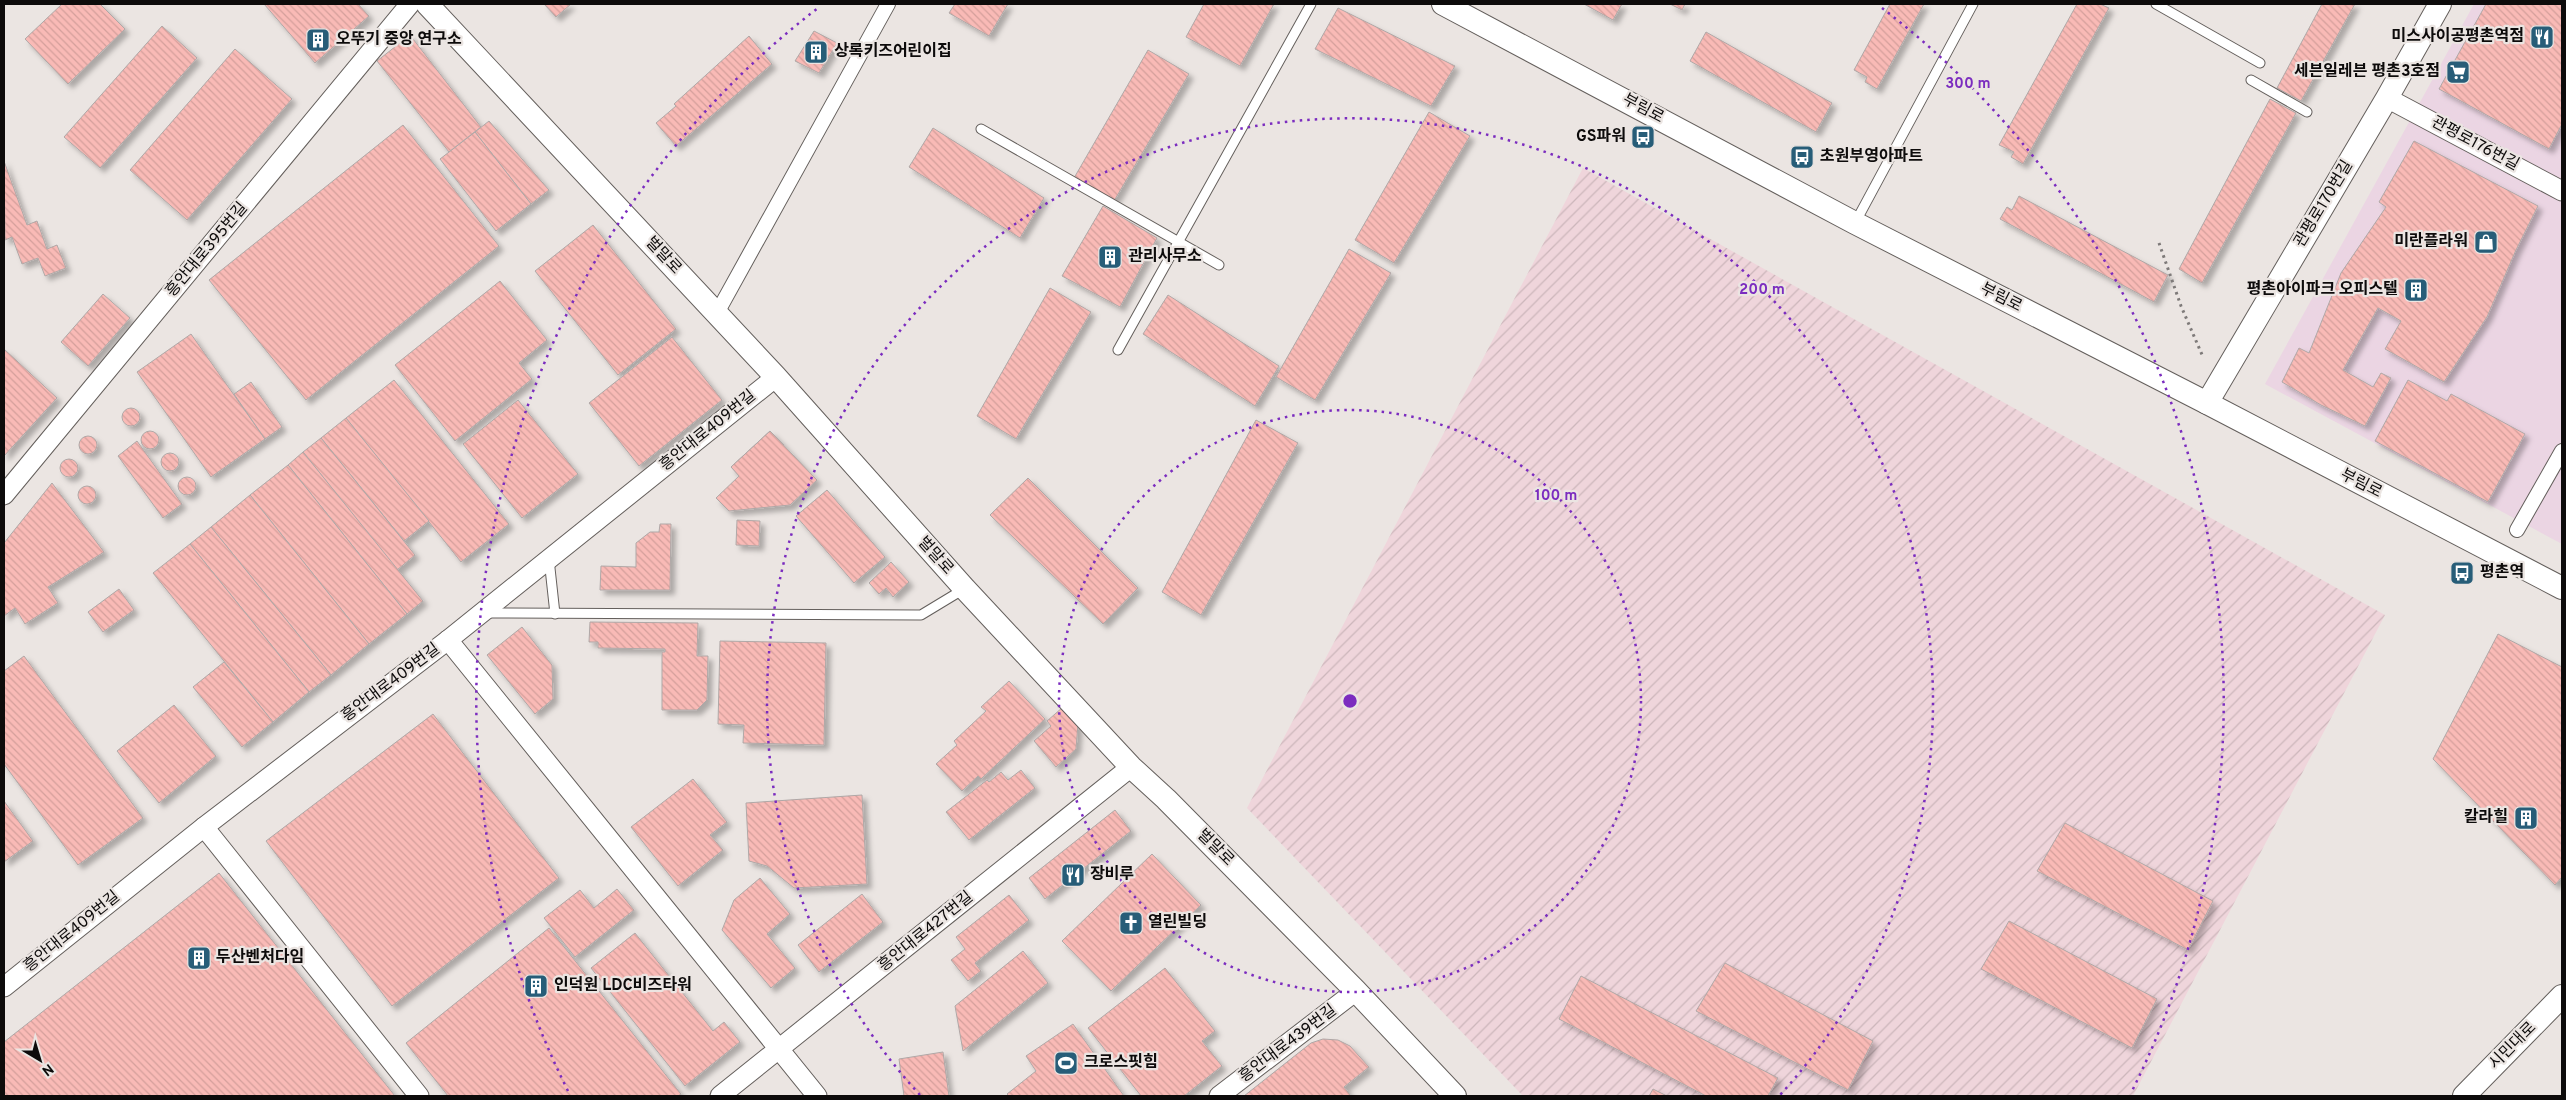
<svg xmlns="http://www.w3.org/2000/svg" width="2566" height="1100" font-family="Overpass,'Noto Sans KR',sans-serif">
  <style>
    .commercial { fill: #ebd5e3 }
    .industrial { fill: url(#industrial-furrows) }
    .building { fill: url(#building-back-hatch); stroke: #afa8a7; filter: url(#shadow) }
    .lines { fill: none; stroke-linecap: round; stroke-linejoin: round }
    .service-casing { stroke: #645f5c; stroke-width: 11 }
    .pedestrian-casing { stroke: #645f5c; stroke-width: 16 }
    .minor-casing { stroke: #645f5c; stroke-width: 21 }
    .tertiary-casing { stroke: #645f5c; stroke-width: 24 }
    .path { stroke: #7e7a79; stroke-width: 3; stroke-dasharray: 2.5 4; stroke-linecap: butt }
    .service { stroke: #fff; stroke-width: 9 }
    .pedestrian { stroke: #fff; stroke-width: 14 }
    .minor { stroke: #fff; stroke-width: 19 }
    .tertiary { stroke: #fff; stroke-width: 22 }
    .ring { fill: none; stroke: #7b2cbf; stroke-width: 2.5; stroke-dasharray: 2.5 5 }
    .labels { text-anchor: middle; dominant-baseline: central; stroke-width: 4.5; stroke-linejoin: round; paint-order: stroke }
    .poi-label { font-size: 16px; font-weight: bold; fill: #0d0b0b; stroke: #ebe5e2; text-anchor: start }
    .street-label { font-size: 16px; fill: #0d0b0b; stroke: #ebe5e2 }
    .centre { fill: #7b2cbf; stroke: #ebe5e2; stroke-width: 2.5 }
    .ring-label { font-size: 15px; text-anchor: middle; font-weight: bold; fill: #7b2cbf; stroke: #ebe5e2; stroke-width: 4.5; stroke-linejoin: round; paint-order: stroke }
  </style>
  <defs>
    <pattern id="industrial-furrows" width="10" height="10" patternUnits="userSpaceOnUse" patternTransform="scale(1.25)"><rect width="10" height="10" fill="#efd5db"/><path d="M-1 1l2-2M0 10L10 0M9 11l2-2" fill="none" stroke="#ccb6bb"/></pattern>
    <pattern id="building-back-hatch" width="6" height="6" patternUnits="userSpaceOnUse" patternTransform="scale(1.25)"><rect width="6" height="6" fill="#f9bab6"/><path d="M-1 5l2 2M0 0l6 6M5-1l2 2" fill="none" stroke="#d49f9b"/></pattern>
    <filter id="shadow"><feDropShadow dx="4.5" dy="4.5" stdDeviation="2.5" flood-color="#0004"/></filter>
  </defs>
  <rect width="100%" height="100%" fill="#ebe5e2"/>
  <path class="commercial" d="M2474 4H2562V544L2265 384Z"/>
  <path class="industrial" d="M1583 168 2385 615 2133 1096H1523L1247 808Z"/>
  <g class="building">
    <path d="M62 4H100L125 29 68 84 25 39Z"/>
    <path d="M264 4H358L369 16 315 63Z"/>
    <path d="M544 4H571L556 17Z"/>
    <path d="M955 4H1008L989 36 949 13Z"/>
    <path d="M1204 4H1274L1240 66 1186 37Z"/>
    <path d="M1584 4H1622L1613 20Z"/>
    <path d="M1670 4H1685L1682 10Z"/>
    <path d="M1890 4H1924L1877 89 1865 82 1867 77 1854 70Z"/>
    <path d="M2077 4H2100L2109 8 2023 164 2011 157 2014 152 1999 145Z"/>
    <path d="M2322 4H2355L2301 101 2277 88Z"/>
    <path d="M2486 4H2562V124L2549 149 2439 89Z"/>
    <path d="M1338 8 1455 66 1431 106 1315 49Z"/>
    <path d="M162 26 197 58 100 168 64 137Z"/>
    <path d="M814 31 837 43 819 73 795 61Z"/>
    <path d="M1706 32 1832 103 1816 132 1690 61Z"/>
    <path d="M410 35 481 127 449 152 377 61Z"/>
    <path d="M749 36 772 64 676 146 656 123 676 106 674 104Z"/>
    <path d="M235 49 292 99 187 220 130 170Z"/>
    <path d="M1148 50 1189 74 1114 201 1074 178Z"/>
    <path d="M2270 99 2296 113 2202 283 2179 269Z"/>
    <path d="M1429 112 1470 136 1394 263 1355 240Z"/>
    <path d="M489 121 549 190 531 204 475 132Z"/>
    <path d="M403 125 499 246 306 400 209 280Z"/>
    <path d="M933 128 1044 198 1020 238 909 167Z"/>
    <path d="M475 132 531 204 496 231 440 159Z"/>
    <path d="M2414 141 2538 206 2516 250 2487 317 2444 382 2385 349 2401 321 2378 308 2343 370 2373 387 2381 373 2391 378 2365 426 2321 405 2282 382 2299 348 2309 353 2341 273 2386 207 2379 202Z"/>
    <path d="M4 161 27 225 37 221 47 249 57 245 66 268 45 276 38 258 22 264 12 237 5 240Z"/>
    <path d="M2019 196 2168 275 2154 302 2000 219 2007 207 2012 210Z"/>
    <path d="M1103 206 1157 238 1120 307 1062 276Z"/>
    <path d="M593 225 676 329 618 375 535 271Z"/>
    <path d="M1349 249 1391 273 1315 400 1276 377Z"/>
    <path d="M500 281 547 340 519 363 532 379 455 441 395 365Z"/>
    <path d="M1050 288 1091 312 1016 439 977 416Z"/>
    <path d="M103 294 130 318 88 366 61 342Z"/>
    <path d="M1168 295 1279 366 1255 406 1143 334Z"/>
    <path d="M191 334 265 439 211 477 137 372Z"/>
    <path d="M672 337 722 400 639 466 589 403Z"/>
    <path d="M4 349 57 398 4 456Z"/>
    <path d="M394 380 509 524 461 562 346 418Z"/>
    <path d="M2408 380 2447 401 2451 394 2525 434 2488 502 2375 441Z"/>
    <path d="M251 382 282 427 265 439 234 394Z"/>
    <path d="M518 400 578 474 522 518 463 444Z"/>
    <circle cx="131" cy="417" r="9"/>
    <path d="M346 418 429 521 404 541 321 438Z"/>
    <path d="M1256 420 1298 443 1201 615 1162 592Z"/>
    <circle cx="150" cy="440" r="9"/>
    <path d="M770 431 784 445 745 481 731 467Z"/>
    <path d="M770 431 817 480 790 505 729 511 716 498 739 476 731 467Z"/>
    <circle cx="88" cy="445" r="9"/>
    <path d="M321 438 415 555 397 570 303 452Z"/>
    <path d="M137 441 182 504 163 518 118 456Z"/>
    <path d="M303 452 423 601 407 614 288 465Z"/>
    <circle cx="170" cy="462" r="9"/>
    <circle cx="69" cy="468" r="9"/>
    <path d="M288 465 407 614 369 644 250 495Z"/>
    <circle cx="187" cy="486" r="9"/>
    <path d="M1028 478 1138 588 1103 624 990 515Z"/>
    <path d="M52 483 104 552 48 587 58 603 25 624 15 608 4 616V543Z"/>
    <circle cx="87" cy="495" r="9"/>
    <path d="M827 490 885 557 854 583 796 516Z"/>
    <path d="M250 495 369 644 331 675 211 527Z"/>
    <path d="M737 520 760 521 759 546 736 545Z"/>
    <path d="M660 524H671L670 590H600L601 566 636 567V543L650 532H659Z"/>
    <path d="M211 527 331 675 309 692 190 544Z"/>
    <path d="M190 544 309 692 273 722 153 573Z"/>
    <path d="M891 562 909 582 893 597 886 588 879 594 869 583Z"/>
    <path d="M119 589 134 610 103 632 88 612Z"/>
    <path d="M590 622 698 623 697 656H708L707 700 697 710H662V652H665V649L598 648V642H589Z"/>
    <path d="M522 627 552 665 553 699 535 714 487 655Z"/>
    <path d="M2498 634 2562 667V877L2555 885 2433 759Z"/>
    <path d="M720 641 826 643 824 745 743 743 744 725 718 724Z"/>
    <path d="M24 656 143 818 78 865 4 764V671Z"/>
    <path d="M224 662 273 722 242 747 193 687Z"/>
    <path d="M1009 681 1045 719 981 779 978 776 962 791 936 764 957 745 954 741 986 711 981 707Z"/>
    <path d="M174 705 216 756 159 803 117 751Z"/>
    <path d="M1063 707 1078 724 1076 749 1056 767 1034 741 1051 726 1047 721Z"/>
    <path d="M433 714 559 878 392 1006 266 841Z"/>
    <path d="M1021 770 1035 788 969 840 946 812 987 780 989 782 1001 772 1008 780Z"/>
    <path d="M693 779 727 822 710 835 723 850 678 886 631 827Z"/>
    <path d="M862 795 867 884 794 888 767 866 749 861 746 803Z"/>
    <path d="M4 801 33 841 4 862Z"/>
    <path d="M1115 810 1131 831 1045 899 1029 878Z"/>
    <path d="M2065 823 2213 901 2188 950 2037 871Z"/>
    <path d="M1152 854 1201 905 1111 991 1062 941Z"/>
    <path d="M219 873 395 1096H6L4 1094V1042Z"/>
    <path d="M760 878 790 914 767 934 795 968 771 988 722 930 734 900Z"/>
    <path d="M617 889 634 910 575 957 544 918 580 890 594 908Z"/>
    <path d="M862 894 883 922 819 972 798 945Z"/>
    <path d="M1009 895 1029 920 975 963 981 971 968 981 951 960 965 949 956 937Z"/>
    <path d="M2009 921 2157 999 2132 1048 1981 969Z"/>
    <path d="M549 928 681 1094 678 1096H448L406 1043Z"/>
    <path d="M635 933 713 1031 724 1022 740 1042 685 1086 591 968Z"/>
    <path d="M1023 951 1048 983 963 1051 955 1006Z"/>
    <path d="M1725 963 1873 1041 1848 1090 1696 1011Z"/>
    <path d="M1165 968 1215 1031 1202 1041 1222 1066 1184 1096H1141L1088 1028Z"/>
    <path d="M1581 976 1778 1078 1768 1096H1706L1559 1019Z"/>
    <path d="M1073 1024 1124 1096H1009L1007 1094 1036 1071 1026 1056Z"/>
    <path d="M1323 1039 1338 1040 1350 1046 1369 1067 1344 1087 1351 1096H1244L1311 1043Z"/>
    <path d="M943 1052 949 1096H904L899 1059Z"/>
    <path d="M1653 1089 1667 1096H1649Z"/>
  </g>
  <g class="lines">
    <g class="service-casing">
      <g id="service">
        <path d="M2156 4 2260 63"/>
        <path d="M2251 80 2307 112"/>
        <path d="M981 129 1219 265"/>
        <path d="M1855 223 1973 4"/>
        <path d="M1118 350 1311 4"/>
        <path d="M549 559 555 614"/>
        <path d="M487 613 921 615 964 589"/>
      </g>
    </g>
    <g class="pedestrian-casing">
      <g id="pedestrian">
        <path d="M717 313 888 4"/>
        <path d="M2517 530 2562 451"/>
      </g>
    </g>
    <g class="minor-casing">
      <g id="minor">
        <path d="M2387 98 2562 191"/>
        <path d="M4 495 410 4"/>
        <path d="M448 640 817 1096"/>
        <path d="M204 827 419 1096"/>
        <path d="M4 987 204 827 448 640 776 377"/>
        <path d="M720 1096 1131 767"/>
        <path d="M1219 1096 1356 991"/>
      </g>
    </g>
    <g class="tertiary-casing">
      <g id="tertiary">
        <path d="M427 4 776 377 965 589 1131 767 1166 799 1356 991 1455 1096"/>
        <path d="M1443 4 1855 223 2207 403 2562 588"/>
        <path d="M2207 403 2387 98 2440 4"/>
        <path d="M2464 1096 2562 996"/>
      </g>
    </g>
    <path class="path" d="M2159 243 2181 306 2203 357"/>
    <use href="#service" class="service"/>
    <use href="#pedestrian" class="pedestrian"/>
    <use href="#minor" class="minor"/>
    <use href="#tertiary" class="tertiary"/>
  </g>
  <g class="ring">
    <circle cx="1350" cy="701" r="291"/>
    <path d="M920 1095A583 583 0 1 1 1780 1095"/>
    <path d="M568 1091A874 874 0 0 1 818 8M1882 8A874 874 0 0 1 2132 1091"/>
  </g>
  <defs>
    <g id="restaurant-square" transform="scale(1.25)"><rect x="-9" y="-9" width="18" height="18" rx="4" fill="#275d78" stroke="#ebe5e2"/><path d="M-5-6h1v4h1v-4h1v4h1v-4h1v5L-1.5 .5V6h-2V.5L-5-1ZM5-6V6H3V1.5H1.5Q1.5-4 5-6Z" fill="#fff"/></g>
    <g id="building-square" transform="scale(1.25)"><rect x="-9" y="-9" width="18" height="18" rx="4" fill="#275d78" stroke="#ebe5e2"/><path d="M-4-6H4V6H1V3H-1V6H-4ZM-2.5-4.3h1.7v1.8h-1.7ZM.8-4.3h1.7v1.8H.8ZM-2.5-1h1.7V.8h-1.7ZM.8-1h1.7V.8H.8Z" fill="#fff"/></g>
    <g id="supermarket-square" transform="scale(1.25)"><rect x="-9" y="-9" width="18" height="18" rx="4" fill="#275d78" stroke="#ebe5e2"/><path d="M-6-5.5h2.5l.6 2H6L4.5 2H-2.5L-4.4-4H-6ZM-1.5 3.2a1.3 1.3 0 1 0 .1 0ZM3 3.2a1.3 1.3 0 1 0 .1 0Z" fill="#fff"/></g>
    <g id="bus-square" transform="scale(1.25)"><rect x="-9" y="-9" width="18" height="18" rx="4" fill="#275d78" stroke="#ebe5e2"/><path d="M-5-6H5V4H4V6H2V4H-2V6H-4V4H-5ZM-3.5-4V0h7V-4ZM-3.5 1.2v1.5H-2V1.2ZM2 1.2v1.5H3.5V1.2Z" fill="#fff"/></g>
    <g id="shop-square" transform="scale(1.25)"><rect x="-9" y="-9" width="18" height="18" rx="4" fill="#275d78" stroke="#ebe5e2"/><path d="M-5-2.5h2.3a2.7 3.5 0 0 1 5.4 0H5L5.5 6h-11ZM-1.5-2.5h3a1.5 2.3 0 0 0-3 0Z" fill="#fff"/></g>
    <g id="church-square" transform="scale(1.25)"><rect x="-9" y="-9" width="18" height="18" rx="4" fill="#275d78" stroke="#ebe5e2"/><path d="M-1.2-6h2.4v3.5h3.3v2.4h-3.3V6h-2.4V-.1h-3.3v-2.4h3.3Z" fill="#fff"/></g>
    <g id="stadium-square" transform="scale(1.25)"><rect x="-9" y="-9" width="18" height="18" rx="4" fill="#275d78" stroke="#ebe5e2"/><path d="M0-5a6.5 5 0 1 0 0 10a6.5 5 0 1 0 0-10ZM-3.5-1.8h7v3.6h-7Z" fill="#fff"/></g>
  </defs>
  <g fill-rule="evenodd">
    <use href="#restaurant-square" x="2542" y="37"/>
    <use href="#building-square" x="318" y="40"/>
    <use href="#building-square" x="816" y="52"/>
    <use href="#supermarket-square" x="2458" y="72"/>
    <use href="#bus-square" x="1643" y="137"/>
    <use href="#bus-square" x="1802" y="157"/>
    <use href="#shop-square" x="2486" y="242"/>
    <use href="#building-square" x="1110" y="257"/>
    <use href="#building-square" x="2416" y="290"/>
    <use href="#bus-square" x="2462" y="573"/>
    <use href="#building-square" x="2526" y="818"/>
    <use href="#restaurant-square" x="1073" y="875"/>
    <use href="#church-square" x="1131" y="923"/>
    <use href="#building-square" x="199" y="958"/>
    <use href="#building-square" x="536" y="986"/>
    <use href="#stadium-square" x="1066" y="1063"/>
  </g>
  <g class="labels">
    <g class="poi-label">
      <text x="2524" y="37" text-anchor="end">미스사이공평촌역점</text>
      <text x="336" y="40">오뚜기 중앙 연구소</text>
      <text x="834" y="52">상록키즈어린이집</text>
      <text x="2440" y="72" text-anchor="end">세븐일레븐 평촌3호점</text>
      <text x="1626" y="137" text-anchor="end">GS파워</text>
      <text x="1820" y="157">초원부영아파트</text>
      <text x="2468" y="242" text-anchor="end">미란플라워</text>
      <text x="1128" y="257">관리사무소</text>
      <text x="2398" y="290" text-anchor="end">평촌아이파크 오피스텔</text>
      <text x="2480" y="573">평촌역</text>
      <text x="2508" y="818" text-anchor="end">칼라힐</text>
      <text x="1090" y="875">장비루</text>
      <text x="1148" y="923">열린빌딩</text>
      <text x="216" y="958">두산벤처다임</text>
      <text x="554" y="986">인덕원 LDC비즈타워</text>
      <text x="1084" y="1063">크로스핏힘</text>
    </g>
    <g class="street-label">
      <text transform="translate(1643 109) rotate(28)">부림로</text>
      <text transform="translate(2475 144) rotate(28)">관평로176번길</text>
      <text transform="translate(2324 204) rotate(-59)">관평로170번길</text>
      <text transform="translate(207 250) rotate(-50)">흥안대로395번길</text>
      <text transform="translate(663 256) rotate(47)">벌말로</text>
      <text transform="translate(2001 298) rotate(27)">부림로</text>
      <text transform="translate(708 431) rotate(-39)">흥안대로409번길</text>
      <text transform="translate(2361 484) rotate(27)">부림로</text>
      <text transform="translate(935 556) rotate(48)">벌말로</text>
      <text transform="translate(391 683) rotate(-37)">흥안대로409번길</text>
      <text transform="translate(1215 848) rotate(45)">벌말로</text>
      <text transform="translate(72 932) rotate(-39)">흥안대로409번길</text>
      <text transform="translate(926 932) rotate(-39)">흥안대로427번길</text>
      <text transform="translate(1288 1044) rotate(-37)">흥안대로439번길</text>
      <text transform="translate(2513 1046) rotate(-45)">시민대로</text>
    </g>
  </g>
  <circle cx="1350" cy="701" r="8" class="centre"/>
  <g class="ring-label">
    <text x="1968" y="88">300 m</text>
    <text x="1762" y="294">200 m</text>
    <text x="1556" y="500">100 m</text>
  </g>
  <rect width="2566" height="1100" fill="none" stroke="#0d0b0b" stroke-width="10"/>
  <g transform="translate(40 1060) rotate(142)" stroke="#ebe5e2" stroke-width="4" paint-order="stroke">
  <path d="M0-4L9 19L0 12L-9 19Z" fill="#0d0b0b"/>
  <text y="-8" font-size="14" font-weight="bold" text-anchor="middle" fill="#0d0b0b">N</text>
  </g>
</svg>
